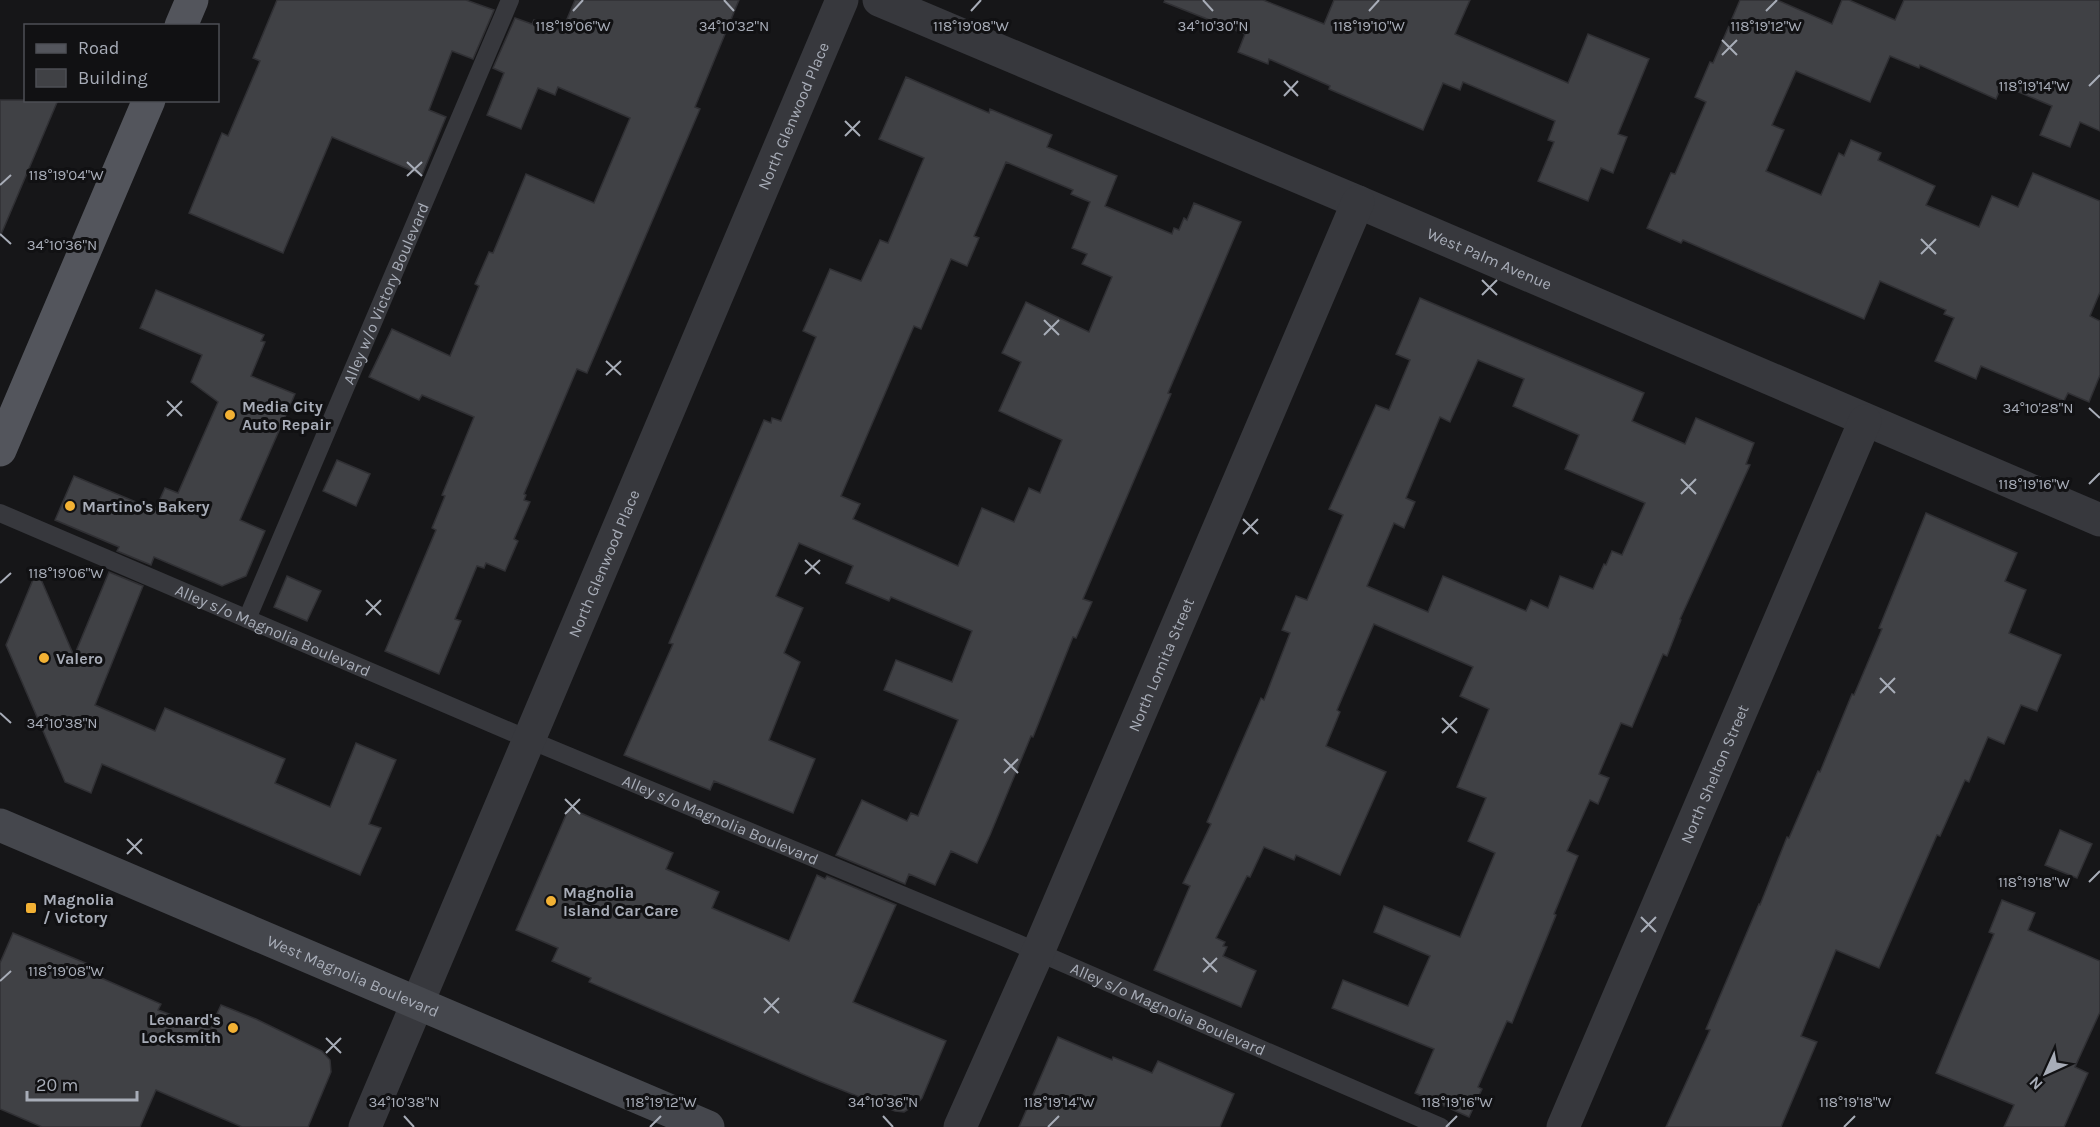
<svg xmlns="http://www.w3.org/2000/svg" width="2100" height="1127" font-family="Karla,sans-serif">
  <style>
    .building { fill: #404145; stroke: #303034; stroke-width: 1.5; fill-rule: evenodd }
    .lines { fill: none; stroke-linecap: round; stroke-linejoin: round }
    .lane { stroke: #37383d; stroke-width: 18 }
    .street { stroke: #37383d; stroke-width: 33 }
    .secondary { stroke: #45474d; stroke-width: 33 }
    .primary { stroke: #53555c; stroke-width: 33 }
    .ticks { fill: none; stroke: #a8adb8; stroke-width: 2 }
    .poi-dot { fill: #f2b134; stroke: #111113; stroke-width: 2 }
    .labels { text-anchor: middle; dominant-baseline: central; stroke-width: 6; stroke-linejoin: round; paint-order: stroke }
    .street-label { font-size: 16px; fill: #a8adb8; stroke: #111113 }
    .poi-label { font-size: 16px; font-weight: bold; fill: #a8adb8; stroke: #111113; text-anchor: start }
    .ticks-label { font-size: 15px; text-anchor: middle; fill: #a8adb8; stroke: #111113; stroke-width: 6; stroke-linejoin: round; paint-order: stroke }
  </style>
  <rect width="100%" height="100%" fill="#161618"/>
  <g class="building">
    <path d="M277 0H466L494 10 473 59 452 51 429 110 446 117 422 175 332 137 283 253 189 213 222 133 228 136 260 61 253 58Z"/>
    <path d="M575 0H739L695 107 700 109 587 373 577 369 524 494 526 495 524 500 530 502 514 539 518 541 505 571 486 563 484 568 477 566 455 619 461 621 439 674 385 651 436 530 432 528 445 496 442 495 474 417 422 395 419 400 369 377 392 329 450 356 479 286 475 284 489 252 493 253 526 174 594 203 630 118 558 87 555 95 538 88 521 129 487 115 504 73 493 68 515 18 532 24 534 20 562 31Z"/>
    <path d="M1165 0H1263L1324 24 1334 0H1470L1455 34 1568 83 1588 34 1649 59 1618 134 1627 137 1613 173 1601 168 1588 201 1538 181 1554 142 1548 140 1555 121 1463 82 1460 90 1443 83 1423 130 1329 89 1330 86 1269 59 1268 64 1238 52 1245 34 1164 2Z"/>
    <path d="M1740 0H1777L1832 24 1842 0H1849L1895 20 1904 0H2100V131L2080 122 2070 147 2040 135 2052 106 2002 85 1996 99 1920 65 1919 68 1890 56 1870 102 1796 71 1772 125 1784 130 1766 171 1821 195 1839 153 1844 156 1851 140 1881 153 1878 160 1935 186 1926 205 1979 227 1992 196 2018 207 2033 173 2100 201V292L2090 316 2100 321V375L2089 402 2068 393 2064 401 1981 366 1976 379 1935 361 1954 318 1944 314 1946 310 1880 281 1864 319 1683 240 1681 243 1647 228 1671 173 1675 174 1706 102 1695 97 1710 62 1713 63Z"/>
    <path d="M906 77 989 113 990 109 1052 135 1047 147 1117 176 1105 206 1172 234 1174 228 1179 230 1184 218 1187 220 1194 203 1241 222 1168 393 1171 394 1083 599 1092 602 1076 638 1073 637 1033 737 1031 736 990 835 977 863 951 851 935 885 909 874 905 884 836 855 862 800 907 821 911 813 918 816 958 720 884 690 896 660 952 682 972 631 891 597 889 601 846 583 853 566 799 543 776 596 803 608 784 653 800 662 769 740 815 759 793 813 714 781 710 790 624 755 673 644 669 643 764 420 771 423 772 418 781 421 816 337 803 331 830 269 861 281 880 240 888 243 924 158 879 139ZM1006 162 1073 190 1071 194 1090 202 1072 248 1087 254 1082 264 1112 277 1089 332 1026 302 1002 353 1021 362 999 411 1062 440 1040 493 1029 488 1014 522 982 508 958 566 853 519 860 504 841 496 914 326 921 329 951 259 967 266 979 238 974 236Z"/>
    <path d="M0 100H58L0 237Z"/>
    <path d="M156 290 264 335 261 341 265 342 251 376 295 394 240 520 265 531 246 576 222 586 154 557 151 565 117 551 119 547 55 520 74 476 155 510 165 488 178 493 218 402 191 382 202 355 140 328Z"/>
    <path d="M1420 298 1644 393 1632 421 1685 444 1696 418 1754 443 1746 464 1750 465 1680 619 1681 620 1667 656 1663 654 1632 727 1621 723 1599 774 1609 778 1598 804 1590 800 1567 851 1578 856 1554 914 1556 915 1512 1023 1507 1021 1478 1087 1482 1089 1469 1117 1415 1093 1434 1049 1332 1008 1343 980 1408 1006 1430 956 1374 932 1384 906 1460 937 1495 853 1468 841 1486 798 1457 787 1489 709 1460 696 1473 667 1374 624 1337 710 1340 712 1326 746 1386 772 1340 875 1296 855 1294 860 1264 847 1250 877 1247 876 1216 938 1225 942 1223 946 1227 947 1223 956 1256 971 1241 1007 1154 970 1190 886 1183 883 1211 824 1207 822 1261 698 1264 700 1290 633 1282 630 1296 596 1307 600 1343 515 1329 509 1376 405 1389 410 1410 360 1396 354ZM1478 360 1524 379 1513 406 1579 435 1565 469 1645 503 1622 555 1612 551 1606 565 1604 564 1593 589 1560 576 1548 608 1531 600 1526 611 1443 576 1428 612 1367 586 1394 523 1404 528 1415 502 1406 498 1440 417 1450 422Z"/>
    <path d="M337 460 370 474 356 506 323 491Z"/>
    <path d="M1926 513 2017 553 2005 581 2026 590 2009 633 2061 655 2037 711 2021 705 2004 744 1988 737 1969 782 1965 780 1940 836 1937 835 1879 968 1836 950 1801 1036 1817 1042 1781 1127H1666L1710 1030 1706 1029 1759 904 1760 905 1787 837 1789 838 1818 771 1820 772 1852 694 1854 695 1882 629 1879 628Z"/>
    <path d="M37 570 74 656 109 572 143 586 95 705 155 731 165 708 285 759 275 783 330 807 356 743 396 760 369 824 381 828 360 875 102 764 91 793 65 782 6 645Z"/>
    <path d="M287 576 321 591 307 621 274 607Z"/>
    <path d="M569 808 673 853 666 869 719 892 712 908 789 941 817 875 825 879 827 876 896 905 853 1002 946 1041 922 1098 917 1104 904 1112 895 1111 819 1081 589 982 591 978 552 961 558 948 516 930Z"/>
    <path d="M2060 830 2092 844 2077 878 2045 865Z"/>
    <path d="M2002 900 2035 913 2028 930 2100 961V1012L2075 1067 2088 1073 2064 1127H2004L2014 1105 1936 1073 1994 934 1989 932Z"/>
    <path d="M13 933 95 967 92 974 161 1004 158 1010 210 1029 221 1005 256 1019 322 1051 330 1060 331 1072 308 1127H242L156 1090 140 1127H42L0 1109V963Z"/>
    <path d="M1058 1037 1112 1060 1113 1057 1152 1073 1158 1061 1234 1094 1220 1127H1019Z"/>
  </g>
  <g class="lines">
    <g class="lane">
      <path id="s1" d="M0 513 530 740 1003 937 1441 1127"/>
      <path id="s2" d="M247 619 510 0"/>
    </g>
    <g class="street">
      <path id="s3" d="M879 0 1358 202 2100 520"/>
      <path id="s4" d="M365 1127 842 0"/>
      <path id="s5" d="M960 1127 1038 952 1358 202"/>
      <path id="s6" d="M1563 1127 1865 421"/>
    </g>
    <path class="secondary" id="s7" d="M0 825 708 1127"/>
    <g class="primary">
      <path d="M181 26 192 0"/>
      <path d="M0 450 149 100"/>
    </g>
  </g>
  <path class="ticks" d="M724 0 734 11M1203 0 1213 11M573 11 583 0M971 11 981 0M1369 11 1379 0M1766 11 1777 0M1722 40 1737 55M1722 55 1737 40M1284 81 1298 96M2089 86 2100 75M1284 96 1298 81M845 121 860 136M845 136 860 121M407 162 422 176M407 176 422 162M0 185 11 175M0 234 11 244M1921 239 1936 254M1921 254 1936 239M1482 280 1497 295M1482 295 1497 280M1044 320 1059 335M1044 335 1059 320M606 361 621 375M606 375 621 361M167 401 182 416M2089 408 2100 418M167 416 182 401M1681 479 1696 494M2089 484 2100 473M1681 494 1696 479M1243 519 1258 534M1243 534 1258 519M805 560 820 574M805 574 820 560M0 583 11 573M366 600 381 615M366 615 381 600M1880 678 1895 693M1880 693 1895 678M0 713 11 723M1442 718 1457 733M1442 733 1457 718M1004 759 1018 773M1004 773 1018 759M565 799 580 814M565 814 580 799M127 839 142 854M127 854 142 839M2089 882 2100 871M1641 917 1656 932M1641 932 1656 917M1203 958 1217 972M1203 972 1217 958M0 981 11 971M764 998 779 1013M764 1013 779 998M326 1038 341 1053M326 1053 341 1038M404 1116 414 1127M883 1116 893 1127M650 1127 661 1116M1048 1127 1059 1116M1446 1127 1457 1116M1844 1127 1855 1116"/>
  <g class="poi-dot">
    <circle cx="230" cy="415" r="6"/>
    <circle cx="70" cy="506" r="6"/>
    <circle cx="44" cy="658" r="6"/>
    <circle cx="551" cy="901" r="6"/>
    <rect x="25" y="902" width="12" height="12" rx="3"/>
    <circle cx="233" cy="1028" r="6"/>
  </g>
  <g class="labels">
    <g class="street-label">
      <text stroke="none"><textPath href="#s4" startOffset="1098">North Glenwood Place</textPath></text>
      <text stroke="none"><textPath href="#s3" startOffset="663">West Palm Avenue</textPath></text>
      <text stroke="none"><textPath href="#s2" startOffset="354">Alley w/o Victory Boulevard</textPath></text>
      <text stroke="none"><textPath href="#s4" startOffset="612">North Glenwood Place</textPath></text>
      <text stroke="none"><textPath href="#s1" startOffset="297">Alley s/o Magnolia Boulevard</textPath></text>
      <text stroke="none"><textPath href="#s5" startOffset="504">North Lomita Street</textPath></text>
      <text stroke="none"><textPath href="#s6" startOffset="384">North Shelton Street</textPath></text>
      <text stroke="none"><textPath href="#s1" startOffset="783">Alley s/o Magnolia Boulevard</textPath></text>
      <text stroke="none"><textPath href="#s7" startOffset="384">West Magnolia Boulevard</textPath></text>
      <text stroke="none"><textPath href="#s1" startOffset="1269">Alley s/o Magnolia Boulevard</textPath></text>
    </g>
    <g class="poi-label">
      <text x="242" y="406">Media City<tspan x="242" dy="18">Auto Repair</tspan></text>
      <text x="82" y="506">Martino's Bakery</text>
      <text x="56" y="658">Valero</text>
      <text x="563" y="892">Magnolia<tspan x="563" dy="18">Island Car Care</tspan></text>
      <text x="43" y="899">Magnolia<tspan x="43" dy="18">/ Victory</tspan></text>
      <text x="221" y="1019" text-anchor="end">Leonard's<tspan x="221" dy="18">Locksmith</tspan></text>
    </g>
  </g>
  <g class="ticks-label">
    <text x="573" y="31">118°19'06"W</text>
    <text x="734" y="31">34°10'32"N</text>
    <text x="971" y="31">118°19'08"W</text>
    <text x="1213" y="31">34°10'30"N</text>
    <text x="1369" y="31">118°19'10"W</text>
    <text x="1766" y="31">118°19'12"W</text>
    <text x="2034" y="91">118°19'14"W</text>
    <text x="66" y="180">118°19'04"W</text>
    <text x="62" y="250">34°10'36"N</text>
    <text x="2038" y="413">34°10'28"N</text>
    <text x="2034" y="489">118°19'16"W</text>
    <text x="66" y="578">118°19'06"W</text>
    <text x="62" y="728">34°10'38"N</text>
    <text x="2034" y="887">118°19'18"W</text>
    <text x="66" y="976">118°19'08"W</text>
    <text x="661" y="1107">118°19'12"W</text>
    <text x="1059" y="1107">118°19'14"W</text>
    <text x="1855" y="1107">118°19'18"W</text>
    <text x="404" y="1107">34°10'38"N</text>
    <text x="883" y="1107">34°10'36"N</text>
    <text x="1457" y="1107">118°19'16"W</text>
  </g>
  <rect x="24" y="24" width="195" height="78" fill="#111113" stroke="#4d4f55" stroke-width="1.5"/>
  <rect x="36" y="44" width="30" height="9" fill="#53555c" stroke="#4d4f55" stroke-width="1.5"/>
  <text x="78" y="54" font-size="18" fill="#a8adb8">Road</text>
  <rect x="36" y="69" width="30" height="18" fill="#404145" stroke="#4d4f55" stroke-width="1.5"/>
  <text x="78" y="84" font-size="18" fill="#a8adb8">Building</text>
  <g transform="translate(2046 1073) rotate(225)" stroke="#111113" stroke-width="4.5" paint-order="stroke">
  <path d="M0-4.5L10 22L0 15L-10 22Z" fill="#a8adb8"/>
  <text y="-9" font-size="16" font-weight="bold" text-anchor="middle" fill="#a8adb8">N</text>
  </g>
  <path d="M27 1091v9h110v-9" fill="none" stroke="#a8adb8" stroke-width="3"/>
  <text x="36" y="1091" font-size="18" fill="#a8adb8" stroke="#111113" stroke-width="4.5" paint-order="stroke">20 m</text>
</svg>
